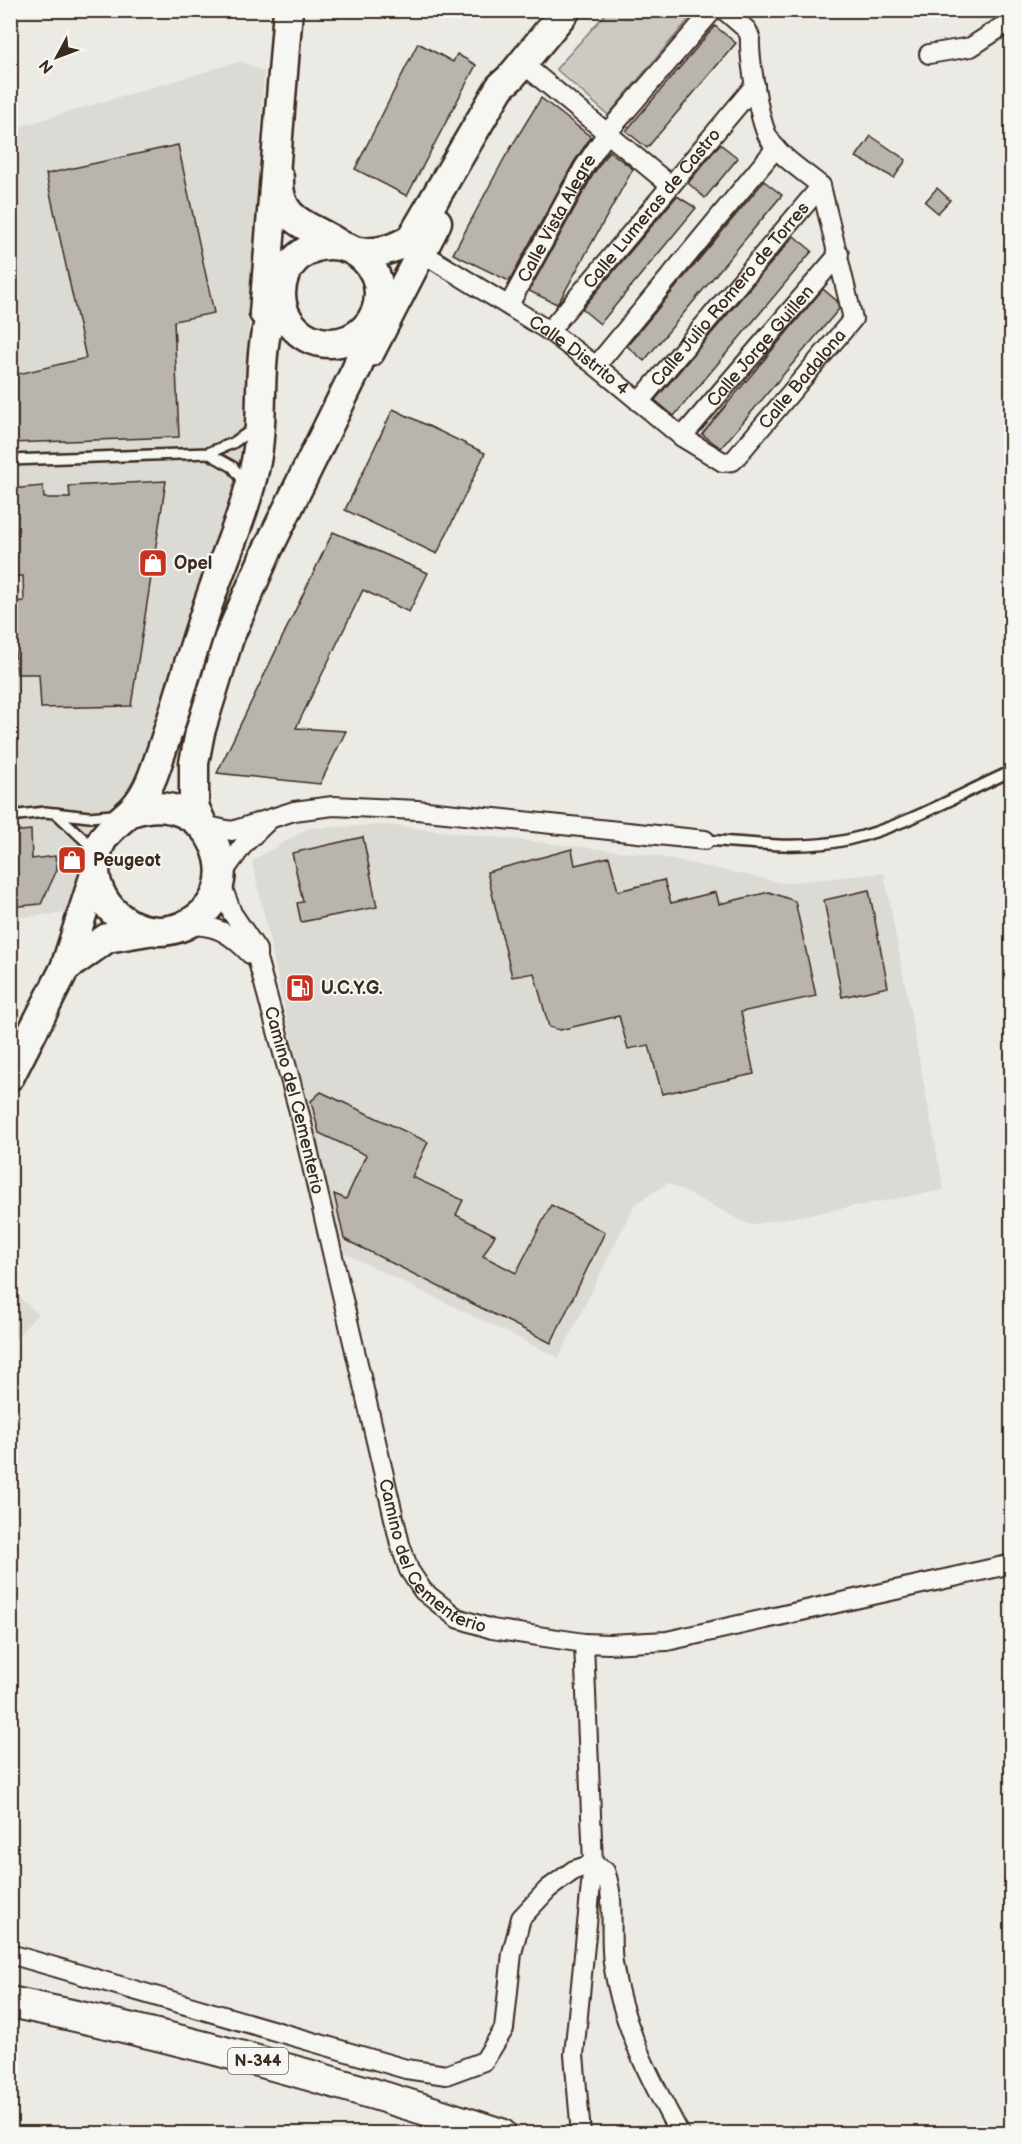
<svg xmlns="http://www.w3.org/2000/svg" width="1022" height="2144" font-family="'Balsamiq Sans',sans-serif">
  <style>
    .built { fill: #dcdad4 }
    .green { fill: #cdcac4; stroke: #847a71; stroke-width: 1.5 }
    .building { fill: #bab4ae; stroke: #3b2a1e; stroke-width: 1.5 }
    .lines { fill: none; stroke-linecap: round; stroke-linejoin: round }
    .service-casing { stroke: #3b2a1e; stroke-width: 14 }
    .minor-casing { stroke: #3b2a1e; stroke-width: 22 }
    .primary-casing { stroke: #3b2a1e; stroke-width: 33 }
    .trunk-casing { stroke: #3b2a1e; stroke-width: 34 }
    .service { stroke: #f6f6f2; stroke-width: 9 }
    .minor { stroke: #f6f6f2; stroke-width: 18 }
    .primary { stroke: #f6f6f2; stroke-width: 28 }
    .trunk { stroke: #f6f6f2; stroke-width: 30 }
    .labels { text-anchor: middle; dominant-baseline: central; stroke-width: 4.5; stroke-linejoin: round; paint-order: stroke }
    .shield { fill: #f6f6f2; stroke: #73675e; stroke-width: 1.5 }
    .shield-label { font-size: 16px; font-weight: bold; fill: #3b2a1e }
    .street-label { font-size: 18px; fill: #3b2a1e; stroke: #f6f6f2 }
    .poi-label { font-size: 18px; font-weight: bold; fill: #3b2a1e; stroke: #f6f6f2; text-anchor: start }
  </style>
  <rect width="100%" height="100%" fill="#ebeae5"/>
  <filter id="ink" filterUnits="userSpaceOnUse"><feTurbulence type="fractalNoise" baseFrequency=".0167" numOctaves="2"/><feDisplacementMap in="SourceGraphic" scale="12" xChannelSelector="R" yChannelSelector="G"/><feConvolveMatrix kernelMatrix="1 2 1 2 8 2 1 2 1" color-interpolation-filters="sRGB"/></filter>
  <g filter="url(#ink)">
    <g class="built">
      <path d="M241 61 264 72 239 489 143 777 122 804 100 812 79 887 67 913 11 918V129Z"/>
      <path d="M386 825 652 855 783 883 884 873 944 1190 750 1225 668 1183 634 1205 559 1358 338 1250 252 861 308 828Z"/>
      <path d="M11 1290 38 1314 11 1343Z"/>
    </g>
    <path class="green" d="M608 11H696L608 115 556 69Z"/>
    <g class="building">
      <path d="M715 26 736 43 647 148 626 131Z"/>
      <path d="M418 43 453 62 457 54 476 65 407 196 355 169Z"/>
      <path d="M541 98 591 137 574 162 509 281 453 254 505 157Z"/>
      <path d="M871 136 906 160 894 178 856 157Z"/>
      <path d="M720 144 738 158 705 198 688 183Z"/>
      <path d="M178 145 214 313 174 321 179 437 10 443V376L86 358 46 174Z"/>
      <path d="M609 151 633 169 560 300 557 304 529 291 594 173Z"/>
      <path d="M764 181 782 195 644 361 627 346Z"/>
      <path d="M937 188 950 200 938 213 925 202Z"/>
      <path d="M677 196 696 208 600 324 582 309Z"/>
      <path d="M794 236 812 251 674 416 655 400Z"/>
      <path d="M823 289 837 301 839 309 721 448 714 443 702 434Z"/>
      <path d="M393 409 485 453 437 554 345 510Z"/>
      <path d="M166 481 131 706 41 708 39 674H17L11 602 24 601 23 576H10V489L43 486 44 498H70L69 486Z"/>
      <path d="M333 532 428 573 409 612 363 590 296 728 346 731 320 784 217 773Z"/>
      <path d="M31 830 32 859 55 856 57 870 41 904 10 907V832Z"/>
      <path d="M363 837 377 907 301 922 297 903 303 902 292 853Z"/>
      <path d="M572 849 575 865 609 857 618 891 664 880 671 903 716 892 719 904 769 892 795 901 816 996 741 1012 754 1074 662 1094 649 1045 628 1049 619 1016 560 1030 549 1027 534 973 512 977 487 872Z"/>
      <path d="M869 890 888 987 842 997 824 900Z"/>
      <path d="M321 1092 428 1142 412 1177 463 1200 456 1215 495 1235 483 1256 516 1273 551 1205 605 1232 551 1343 344 1239 334 1194 346 1199 366 1155 319 1133 311 1101Z"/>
    </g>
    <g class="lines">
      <g class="service-casing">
        <g id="service">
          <path d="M208 453 233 467 245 483"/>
          <path d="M10 460 208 453 233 443 253 429"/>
          <path d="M56 813 93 848"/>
          <path d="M10 816 45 812 89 817 112 815"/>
          <path d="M705 840C752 843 800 850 847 840 904 827 958 795 1012 771"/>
        </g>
      </g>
      <g class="minor-casing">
        <g id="minor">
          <path d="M724 10 747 30 750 37C749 56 759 125 770 140 782 159 805 172 821 186"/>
          <path d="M929 54 971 47 1012 20"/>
          <path d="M522 63 670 185"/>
          <path id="s1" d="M421 252 549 331 596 366 682 437 723 462 733 461 853 319 821 186"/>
          <path id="s2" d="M509 305 584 167 607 133 713 10"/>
          <path id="s3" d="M549 331 755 85"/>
          <path d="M596 366 776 148"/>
          <path id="s4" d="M639 402 821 186"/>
          <path id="s5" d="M682 437 839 254"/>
          <path d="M203 825 232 831 294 811 333 806 417 810 705 840"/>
          <path d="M220 877 244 844 267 822"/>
          <path id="s6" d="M220 881 232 913 257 950V958L301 1119 400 1544 409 1570 423 1591 457 1618 492 1629 584 1643 609 1644 667 1641 1012 1564"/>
          <path d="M186 926C215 923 231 934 250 954"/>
          <path d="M10 1954 406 2069 446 2075 484 2061 504 2029 512 1953 521 1918 548 1889 574 1870 593 1864 605 1871C616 1900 609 1932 613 1963 622 2025 650 2079 680 2134"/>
          <path d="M581 2134 574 2055 593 1864 584 1643"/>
        </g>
      </g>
      <g class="primary-casing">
        <g id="primary">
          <path d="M279 178C277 224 312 225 340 245"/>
          <circle cx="330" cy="294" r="49"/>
          <path d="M356 252C378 254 392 250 411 239L500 87 511 77 566 10"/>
          <path d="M264 313 288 10"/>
          <path d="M370 352 437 222"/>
          <path d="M131 812C212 783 257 894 183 926 141 944 93 910 95 865 97 837 112 828 130 812 142 801 151 782 156 767 176 711 191 652 211 596 227 551 247 507 256 461 264 421 258 379 265 338 267 325 277 304 280 289"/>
          <path d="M202 824 194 806V763L200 732 229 638 266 553 357 368 370 324"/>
          <path d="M65 968 107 938 148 931"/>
          <path d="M10 1076 65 968 95 874"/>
        </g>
      </g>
      <g class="trunk-casing">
        <path id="trunk" d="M10 2002C177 2036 340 2081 501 2134"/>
      </g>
      <use href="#service" class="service"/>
      <use href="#minor" class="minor"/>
      <use href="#primary" class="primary"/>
      <use href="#trunk" class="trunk"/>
    </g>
  </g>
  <defs>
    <g id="shop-square" transform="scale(1.5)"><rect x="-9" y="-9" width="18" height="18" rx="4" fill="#c8321e" stroke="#f6f6f2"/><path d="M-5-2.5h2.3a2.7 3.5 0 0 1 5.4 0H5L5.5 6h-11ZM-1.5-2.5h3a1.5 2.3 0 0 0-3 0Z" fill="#fff"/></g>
    <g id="fuel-square" transform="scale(1.5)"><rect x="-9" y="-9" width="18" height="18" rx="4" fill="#c8321e" stroke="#f6f6f2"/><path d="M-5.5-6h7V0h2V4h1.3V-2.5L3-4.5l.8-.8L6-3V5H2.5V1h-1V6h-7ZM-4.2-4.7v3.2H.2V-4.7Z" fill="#fff"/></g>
  </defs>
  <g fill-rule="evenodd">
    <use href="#shop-square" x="153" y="563"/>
    <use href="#shop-square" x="72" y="860"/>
    <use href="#fuel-square" x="300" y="988"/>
  </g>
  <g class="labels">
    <rect class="shield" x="228" y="2048" width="60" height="26" rx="4.5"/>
    <g class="shield-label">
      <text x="258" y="2061">N-344</text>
    </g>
    <g class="street-label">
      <text stroke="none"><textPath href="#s3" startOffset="160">Calle Lumeras de Castro</textPath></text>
      <text stroke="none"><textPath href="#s2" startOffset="99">Calle Vista Alegre</textPath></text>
      <text stroke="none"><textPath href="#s4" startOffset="141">Calle Julio Romero de Torres</textPath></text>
      <text stroke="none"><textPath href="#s5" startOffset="120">Calle Jorge Guillen</textPath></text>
      <text stroke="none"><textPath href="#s1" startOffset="189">Calle Distrito 4</textPath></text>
      <text stroke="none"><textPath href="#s1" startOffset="486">Calle Badalona</textPath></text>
      <text stroke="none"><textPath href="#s6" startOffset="234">Camino del Cementerio</textPath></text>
      <text stroke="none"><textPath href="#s6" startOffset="720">Camino del Cementerio</textPath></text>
    </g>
    <g class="poi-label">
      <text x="174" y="563">Opel</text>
      <text x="93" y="860">Peugeot</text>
      <text x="321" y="988">U.C.Y.G.</text>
    </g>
  </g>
  <rect width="1022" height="2144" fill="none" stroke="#f6f6f2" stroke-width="36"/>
  <rect x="18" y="18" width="986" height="2108" fill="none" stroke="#3b2a1e" stroke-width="2" filter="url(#ink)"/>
  <g transform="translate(57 57) rotate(229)" stroke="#f6f6f2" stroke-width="4.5" paint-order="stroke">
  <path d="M0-4.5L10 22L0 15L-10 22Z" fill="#3b2a1e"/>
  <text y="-9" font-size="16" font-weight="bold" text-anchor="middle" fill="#3b2a1e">N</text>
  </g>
</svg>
